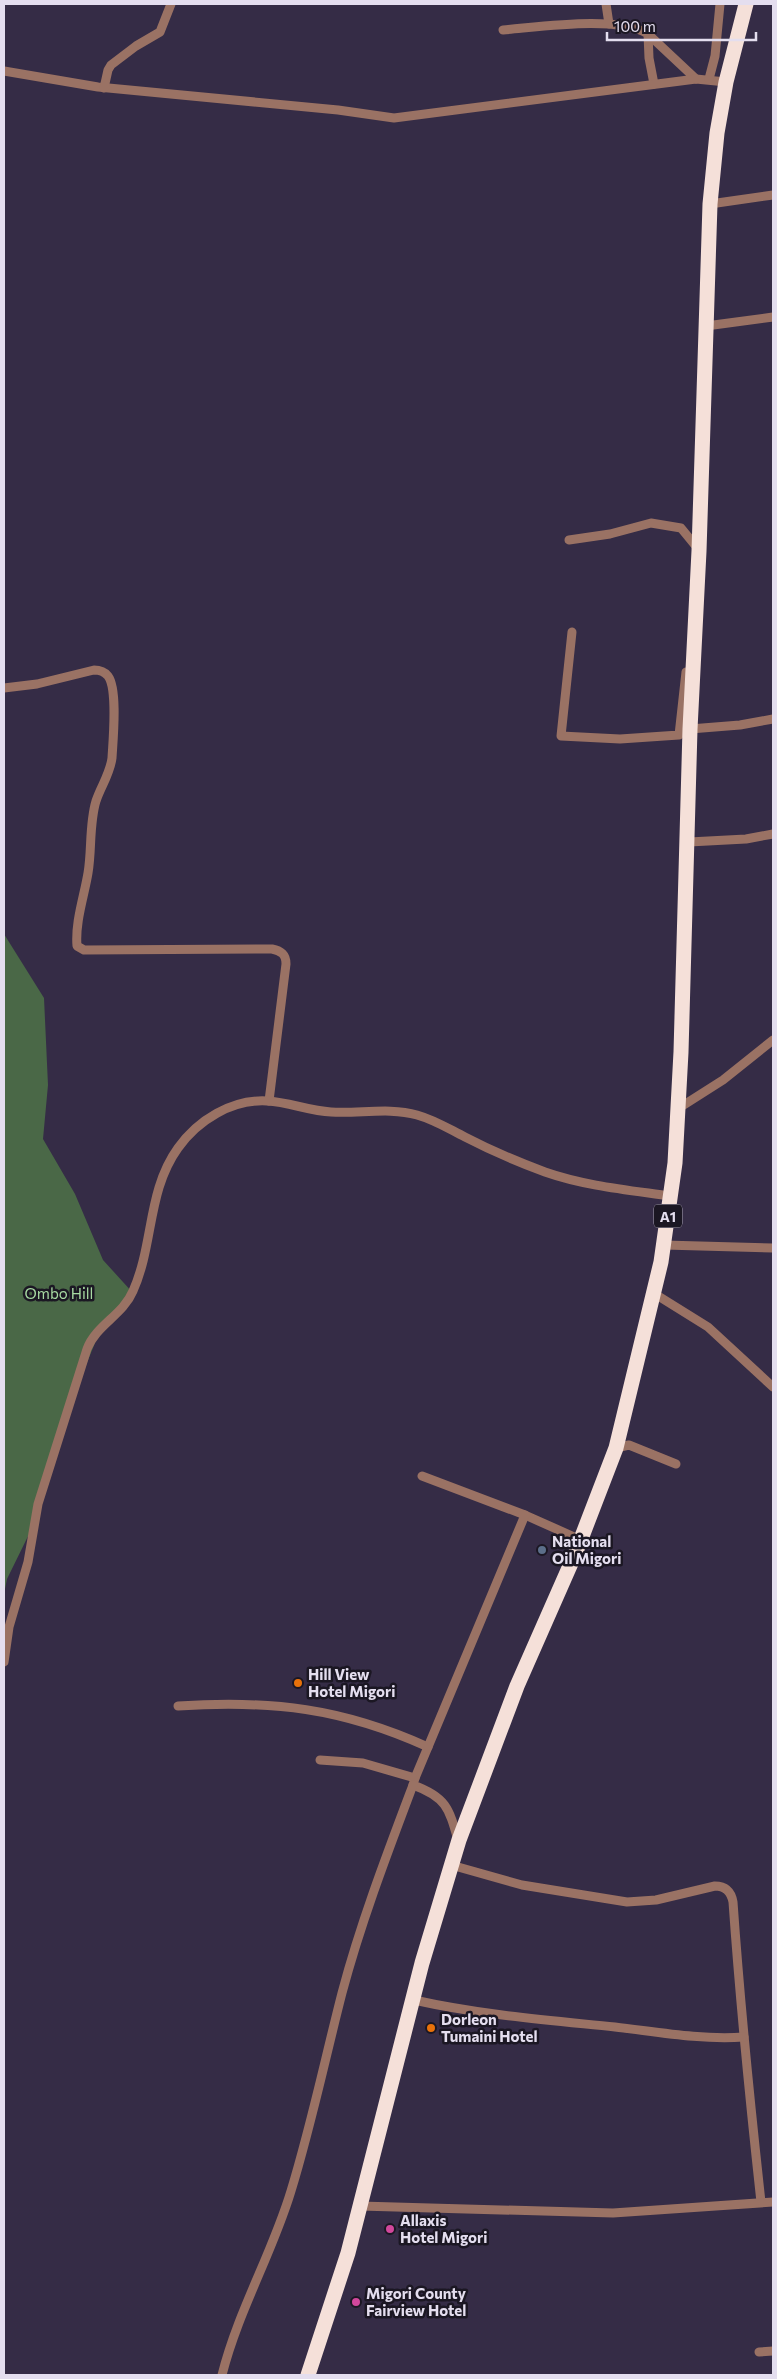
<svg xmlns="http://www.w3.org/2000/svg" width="777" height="2379" font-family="Commissioner,sans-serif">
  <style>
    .forest { fill: #4a6847 }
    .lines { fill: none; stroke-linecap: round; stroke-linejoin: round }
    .street { stroke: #9a7264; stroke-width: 9 }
    .highway { stroke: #f5e0d9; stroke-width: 15 }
    .service-dot { fill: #5c6f8a; stroke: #1b1723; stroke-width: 2 }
    .food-dot { fill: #e8710a; stroke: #1b1723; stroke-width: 2 }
    .hotel-dot { fill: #d1479c; stroke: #1b1723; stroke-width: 2 }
    .labels { text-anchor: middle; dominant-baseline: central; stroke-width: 5; stroke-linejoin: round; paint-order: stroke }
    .shield { fill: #1b1723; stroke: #a8a2b2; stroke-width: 1 }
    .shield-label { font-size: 14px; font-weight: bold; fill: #e4deef }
    .park-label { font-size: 15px; fill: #a8dba3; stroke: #1b1723 }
    .poi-label { font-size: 15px; font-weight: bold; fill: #e4deef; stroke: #1b1723; text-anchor: start }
  </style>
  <rect width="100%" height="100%" fill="#352c46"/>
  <path class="forest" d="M4 934 44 998 48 1085 43 1139 75 1194 103 1260 133 1293 101 1328 63 1422 33 1526 7 1579 4 1594Z"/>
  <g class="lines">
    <g class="street">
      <path d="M606 4 609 24"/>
      <path d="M503 30C540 27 618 15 648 34L649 58 654 84"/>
      <path d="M648 34 696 79"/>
      <path d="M4 71 98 87 338 110 394 118 696 79 726 82"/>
      <path d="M709 79 715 56 720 4"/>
      <path d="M104 88 108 70 111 65 136 46 160 32 171 4"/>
      <path d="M710 204 773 195"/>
      <path d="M706 326 773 317"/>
      <path d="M569 540 610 534 651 523 681 528 699 550"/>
      <path d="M572 632 561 736 620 739 679 735 686 672"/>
      <path d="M4 688 37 684 94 670C100 670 104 671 108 676 118 689 113 740 112 758 110 774 101 786 96 801 89 824 92 850 88 873 84 897 75 922 77 946L84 950 272 949C281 951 286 954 286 964L269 1101"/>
      <path d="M690 729 740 725 773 719"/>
      <path d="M689 842 746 839 773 834"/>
      <path d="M679 1108 723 1080 773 1040"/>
      <path d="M664 1245 773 1248"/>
      <path d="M655 1294 708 1327 773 1387"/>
      <path d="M616 1448 629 1445 676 1464"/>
      <path d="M525 1515 581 1540"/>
      <path d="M4 1662 9 1627 28 1562 38 1504 87 1349C96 1325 123 1315 133 1291 154 1244 147 1191 178 1148 198 1120 232 1099 267 1101 289 1102 309 1111 331 1112 358 1114 390 1107 417 1115 435 1120 449 1129 465 1137 490 1150 518 1162 545 1172 585 1186 628 1190 670 1196"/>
      <path d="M178 1706C272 1700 342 1708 428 1747"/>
      <path d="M320 1760 363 1763 415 1778 413 1785C446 1797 449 1808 458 1840"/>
      <path d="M415 1778 525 1515 422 1476"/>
      <path d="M451 1865 522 1885 627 1902 656 1900 715 1886C725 1886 731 1891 733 1902 740 2002 750 2102 761 2202"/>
      <path d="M414 2000C481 2015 547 2020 615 2027 658 2032 700 2040 744 2037"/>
      <path d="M360 2206 613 2213 773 2202"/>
      <path d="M759 2352 773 2351"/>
      <path d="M222 2375C238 2311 272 2254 291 2191 311 2126 325 2059 342 1993 361 1922 387 1854 413 1785"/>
    </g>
    <path class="highway" d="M308 2375 348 2253 422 1963 459 1840 517 1686 576 1552 616 1448 661 1262 675 1163 681 1052 690 729 699 551 710 204 717 133 726 82 746 4"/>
  </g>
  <circle class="service-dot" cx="542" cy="1550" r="5"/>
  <g class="food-dot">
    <circle cx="298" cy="1683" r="5"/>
    <circle cx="431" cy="2028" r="5"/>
  </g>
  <g class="hotel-dot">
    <circle cx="390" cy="2229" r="5"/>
    <circle cx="356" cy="2302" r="5"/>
  </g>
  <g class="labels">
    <rect class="shield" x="654" y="1204.5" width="28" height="23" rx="4"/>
    <g class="shield-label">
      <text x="668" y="1216">A1</text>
    </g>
    <g class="park-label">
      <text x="59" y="1293">Ombo Hill</text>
    </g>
    <g class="poi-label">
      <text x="552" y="1541">National<tspan x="552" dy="17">Oil Migori</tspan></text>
      <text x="308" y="1674">Hill View<tspan x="308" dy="17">Hotel Migori</tspan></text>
      <text x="441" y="2019">Dorleon<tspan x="441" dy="17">Tumaini Hotel</tspan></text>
      <text x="400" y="2220">Allaxis<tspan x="400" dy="17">Hotel Migori</tspan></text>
      <text x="366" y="2293">Migori County<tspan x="366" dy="17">Fairview Hotel</tspan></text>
    </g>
  </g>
  <rect width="777" height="2379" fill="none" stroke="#e4deef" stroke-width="10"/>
  <path d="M607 32v8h149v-8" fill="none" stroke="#e4deef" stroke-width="2.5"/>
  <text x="614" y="32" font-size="15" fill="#e4deef" stroke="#1b1723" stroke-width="4" paint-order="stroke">100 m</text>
</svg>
